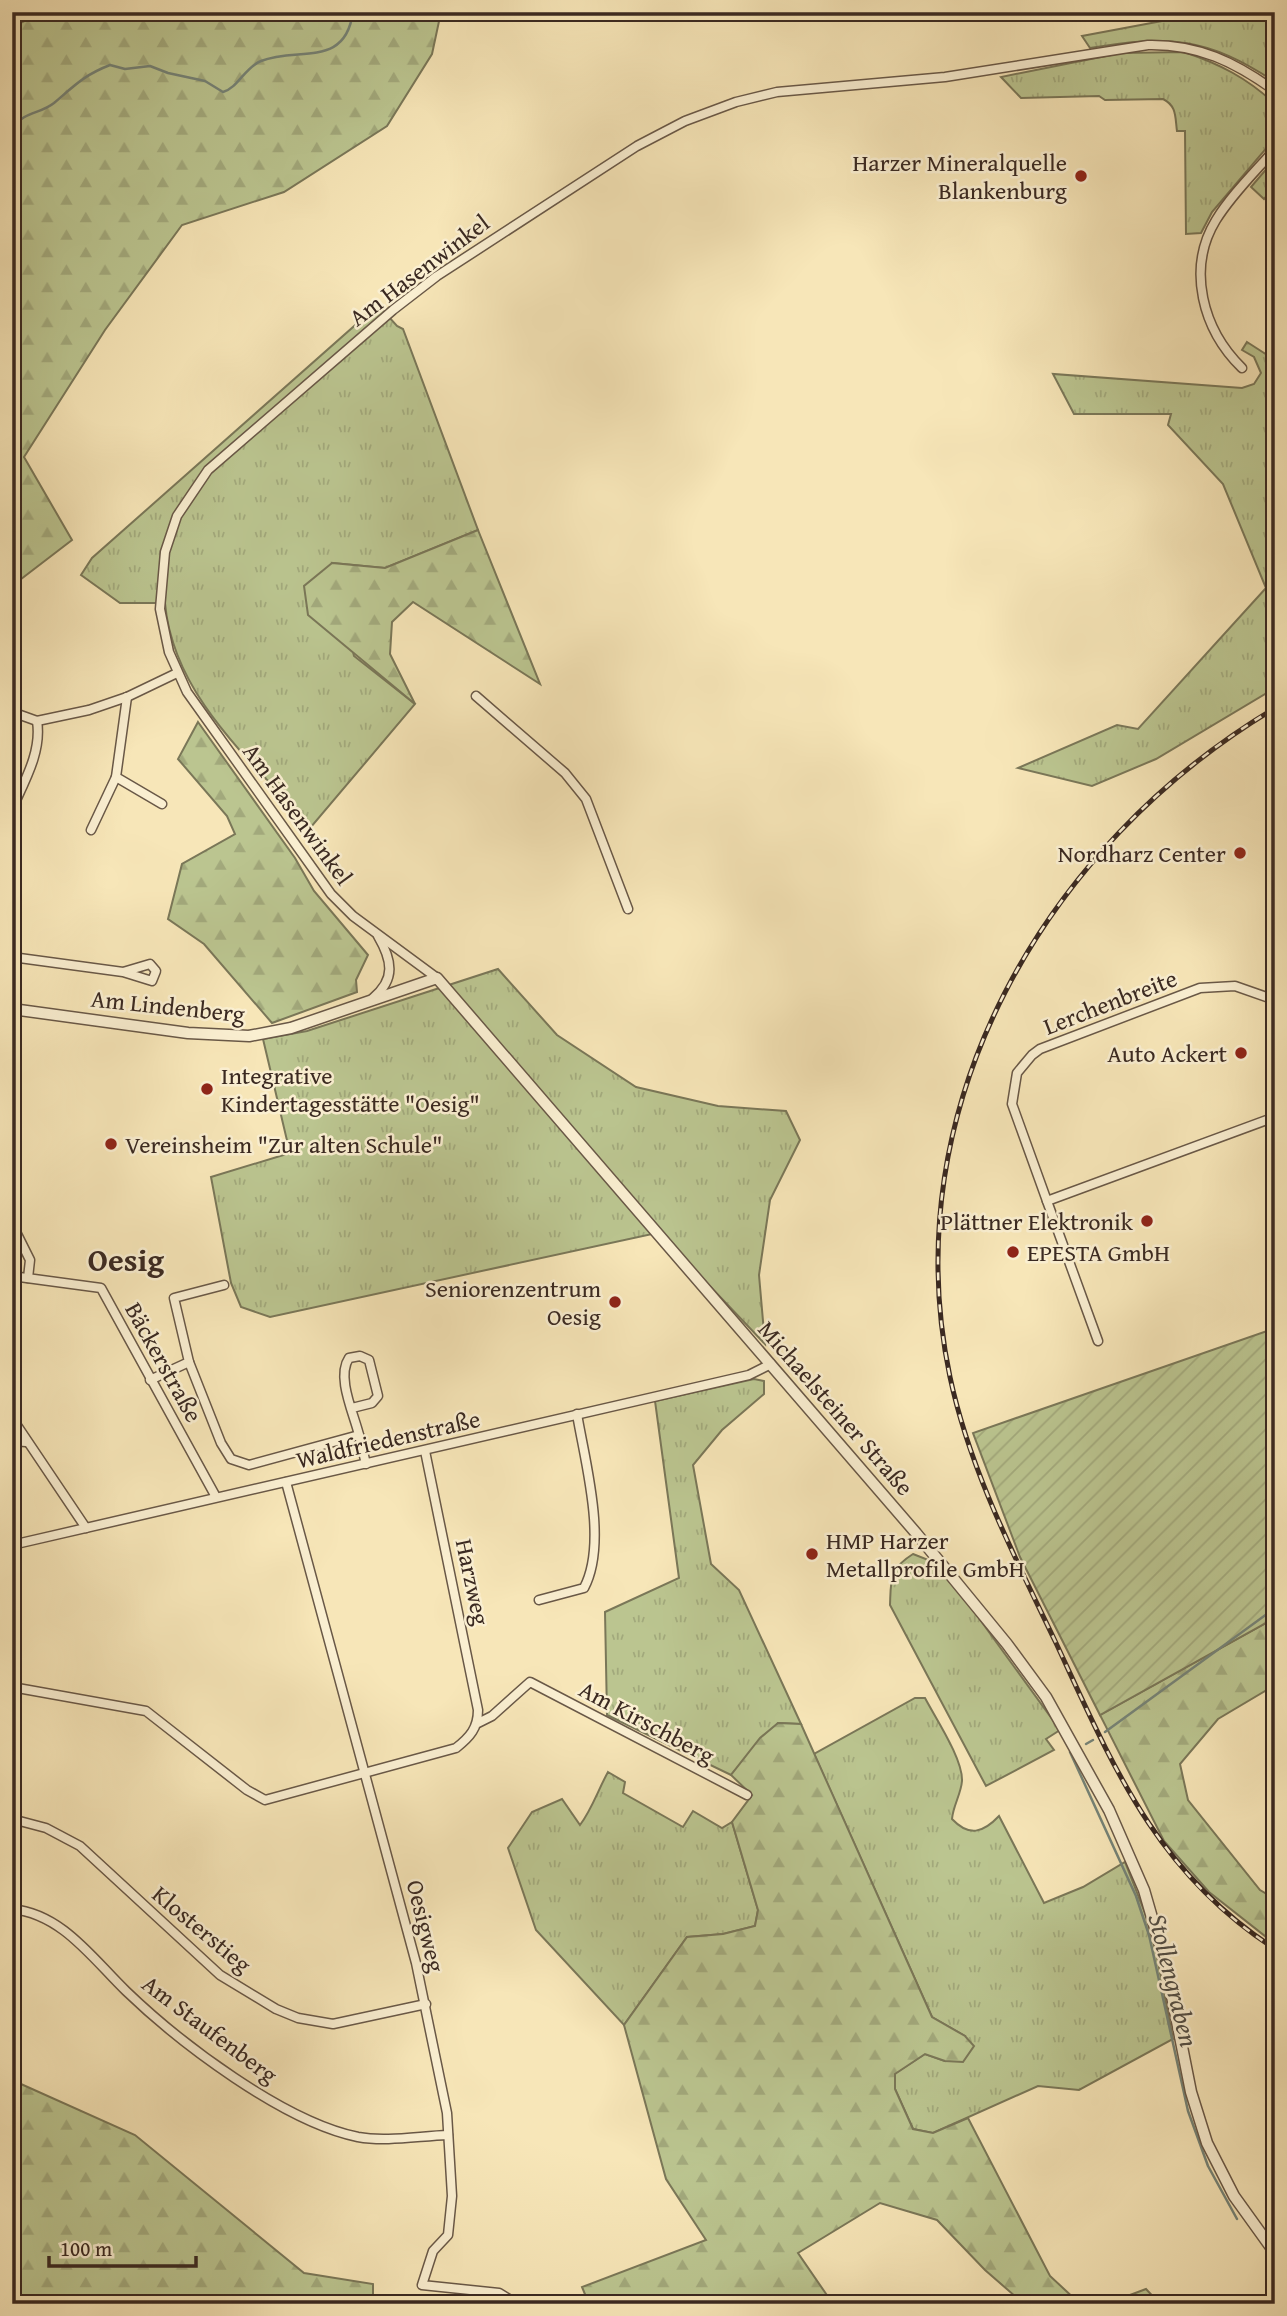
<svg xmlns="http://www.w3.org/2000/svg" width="1287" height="2316" font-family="'Gentium Book Plus',serif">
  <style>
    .grass { fill: url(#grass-tufts); stroke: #7a7758; stroke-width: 2 }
    .forest { fill: url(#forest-firs); stroke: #7a7758; stroke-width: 2 }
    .garden { fill: url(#garden-furrows); stroke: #7a7758; stroke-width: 2 }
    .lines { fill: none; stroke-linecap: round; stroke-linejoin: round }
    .stream { stroke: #758377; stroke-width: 2.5 }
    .minor-casing { stroke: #695847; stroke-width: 11 }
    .tertiary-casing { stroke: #695847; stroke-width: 13 }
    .minor { stroke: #faefd1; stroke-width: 8 }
    .tertiary { stroke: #faefd1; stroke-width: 10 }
    .rail-casing { stroke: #3a2921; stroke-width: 5 }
    .rail { stroke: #faefd1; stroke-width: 2.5; stroke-dasharray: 8; stroke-linecap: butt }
    .poi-dot { fill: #8f2418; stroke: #faefd1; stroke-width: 2.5 }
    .labels { text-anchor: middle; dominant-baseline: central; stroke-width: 5; stroke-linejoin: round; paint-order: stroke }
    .poi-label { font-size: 24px; fill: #3a2921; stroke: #faefd1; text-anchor: end }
    .street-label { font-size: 24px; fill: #3a2921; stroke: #faefd1 }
    .water-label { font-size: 26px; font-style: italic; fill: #534e45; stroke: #faefd1 }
    .district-label { font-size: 32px; font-weight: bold; fill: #3a2921; stroke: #faefd1 }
  </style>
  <defs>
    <pattern id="grass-tufts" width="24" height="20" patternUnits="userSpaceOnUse" patternTransform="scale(1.75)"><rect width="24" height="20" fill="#bbc590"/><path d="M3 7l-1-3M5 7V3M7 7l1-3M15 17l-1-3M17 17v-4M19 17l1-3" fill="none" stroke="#a2a97c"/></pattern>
    <pattern id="forest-firs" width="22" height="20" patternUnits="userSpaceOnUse" patternTransform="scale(1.75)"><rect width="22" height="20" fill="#bbc590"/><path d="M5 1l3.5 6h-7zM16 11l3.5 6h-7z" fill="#a2a97c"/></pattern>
    <pattern id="garden-furrows" width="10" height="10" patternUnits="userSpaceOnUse" patternTransform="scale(1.75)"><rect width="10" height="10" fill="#bbc590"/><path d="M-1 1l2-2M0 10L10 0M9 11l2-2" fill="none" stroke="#a2a97c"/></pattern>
  </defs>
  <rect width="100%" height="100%" fill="#f7e6b8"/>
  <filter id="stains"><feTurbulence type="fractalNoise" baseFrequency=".00286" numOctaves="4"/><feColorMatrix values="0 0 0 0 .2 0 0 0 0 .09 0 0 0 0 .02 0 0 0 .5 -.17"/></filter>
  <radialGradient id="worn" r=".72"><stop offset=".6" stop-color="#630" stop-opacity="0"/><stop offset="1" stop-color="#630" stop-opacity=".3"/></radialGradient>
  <g class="grass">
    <path d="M12 12H43L12 27Z"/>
    <path d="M1210 12H1275V82C1207 37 1169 35 1090 48L1082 36Z"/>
    <path d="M1184 52C1220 64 1247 78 1275 104V138L1212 212 1201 233 1186 234 1185 131H1177C1175 117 1177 106 1163 99L1105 100 1099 96 1021 98 1001 77 1121 53Z"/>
    <path d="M1275 159V187L1264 199 1251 187Z"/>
    <path d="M378 305 397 326 403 329 478 530 385 568 332 563 354 656 415 704 311 827C252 761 173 696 165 603H120L81 575 92 558Z"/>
    <path d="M1247 342 1275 360V688L1156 759 1092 786 1018 768 1117 725 1138 729 1266 588 1223 484 1168 425 1171 414H1074L1053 374 1242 388 1254 384 1261 373 1254 357 1242 350Z"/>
    <path d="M498 969 557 1035 636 1087 718 1106 786 1111 800 1140 770 1200 759 1275 765 1344 665 1239 652 1234 270 1317 241 1307 231 1283 211 1177 290 1153 263 1039 307 1031Z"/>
    <path d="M754 1379 764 1381V1394L722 1430 693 1465 711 1564 739 1590 801 1724 778 1723 731 1775 607 1715 605 1612 679 1578 655 1401Z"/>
    <path d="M913 1554 931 1561 965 1599 1060 1730 1046 1739 1054 1750 986 1786 890 1605C891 1579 889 1569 913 1554Z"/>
    <path d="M915 1698H925C936 1719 963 1759 962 1781 961 1794 953 1806 952 1819 969 1837 983 1833 999 1816L1044 1903 1083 1887 1125 1862 1152 1931 1173 2039 1079 2090 1038 2086 933 2133 913 2129 895 2089 894 2074 925 2054 945 2061 965 2036 932 2017 814 1754Z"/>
    <path d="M608 1772 625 1782 623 1793 683 1827 693 1811 722 1828 732 1822 758 1910 755 1926 723 1934 687 1937 624 2025 536 1930 508 1848 532 1812 562 1799 580 1825C592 1809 598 1790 608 1772Z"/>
  </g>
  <g class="forest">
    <path d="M43 12H441L432 54 387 126 284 192 182 225 105 330 24 457 72 540 12 586V27Z"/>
    <path d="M478 530 540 684 413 602 392 622 390 654 415 704 308 615 304 586 332 563 385 568Z"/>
    <path d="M198 722 295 858 314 891 368 955 356 980 357 992 272 1023 204 944 168 919 182 864 235 834 227 816 178 759Z"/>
    <path d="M1275 1618V1685L1218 1719 1180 1764 1188 1800 1260 1890 1275 1899V1944L1209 1892 1164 1841 1100 1715Z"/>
    <path d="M778 1723 801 1724 932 2017 965 2036 974 2046 963 2062 945 2061 925 2054 895 2074V2089L913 2129 933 2133 968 2118 1050 2276 1077 2301 1090 2304H1024L985 2270 937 2220 880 2203 798 2253 833 2304H589L582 2287 706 2240 666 2179 624 2025 687 1937 723 1934 755 1926 758 1910 732 1822 752 1795 731 1775 760 1738Z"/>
    <path d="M12 2080 135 2135 304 2273 373 2284V2304H12Z"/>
    <path d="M1146 2289 1160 2304H1106Z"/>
  </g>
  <path class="garden" d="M1267 1331 1275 1351V1618L1100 1715 1020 1557 973 1433Z"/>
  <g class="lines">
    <g class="stream">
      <path d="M12 130C24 110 39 115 54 103 74 86 84 75 110 65L125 69 150 66 168 73 205 81 223 92C238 88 245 67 261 61 298 46 345 69 353 12"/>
      <path d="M1105 1732 1275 1608"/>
      <path d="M1086 1744 1093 1740"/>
      <path d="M1070 1752 1136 1896 1149 1935 1188 2111 1208 2166 1237 2219"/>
    </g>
    <g class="minor-casing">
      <g id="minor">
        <path d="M1242 368C1203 330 1186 269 1216 220 1232 194 1255 172 1275 149"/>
        <path d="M476 696 565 773 586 799 628 909"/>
        <path d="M127 697 116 777 162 804"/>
        <path d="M12 712 37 721 89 710 127 697 177 673"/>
        <path d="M12 809C24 782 42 752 37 721"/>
        <path d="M91 830 116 777"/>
        <path d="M12 957 123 972 152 981 156 971 150 964 123 972"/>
        <path d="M437 978 353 916 331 894 187 692 169 652 160 609 165 552 177 516 208 470 393 310 437 276 637 146 685 121 736 102 777 92 945 77 1148 45C1198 44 1235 62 1275 91"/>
        <path d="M373 998C396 979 392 960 378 936"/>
        <path d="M1275 1000 1235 986 1200 988 1040 1049 1032 1055 1017 1073 1012 1104 1047 1201 1275 1117"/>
        <path d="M1047 1201 1098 1341"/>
        <path d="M12 1224 30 1260 28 1278"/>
        <path d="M12 1276 101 1288 216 1497"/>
        <path d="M189 1362 221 1443 231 1459 249 1465 359 1435 366 1464"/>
        <path d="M150 1380 189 1362 174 1298 224 1285"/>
        <path d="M352 1408 372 1403 378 1396 369 1360 360 1356 349 1358C336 1377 354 1414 359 1435"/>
        <path d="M12 1418 86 1528"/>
        <path d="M12 1441 26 1442"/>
        <path d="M286 1482 416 1963 447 2113 452 2196 448 2235 433 2251 422 2285 499 2293 517 2304"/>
        <path d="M12 1545 749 1375 771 1364"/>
        <path d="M539 1600 584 1588C608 1543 585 1462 577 1414"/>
        <path d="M12 1687 146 1711 247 1790 265 1800 456 1748C470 1737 478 1728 478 1710L425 1451"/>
        <path d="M478 1723 492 1716 530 1682 747 1795"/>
        <path d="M12 1819 46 1828 80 1846 220 1975 276 2009 298 2018 333 2024 426 2004"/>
        <path d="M12 1909C62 1914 92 1958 126 1991 180 2043 284 2122 358 2137 386 2142 419 2136 448 2135"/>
      </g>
    </g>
    <g class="tertiary-casing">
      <path id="tertiary" d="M12 1009 188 1033 249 1036 291 1028 437 978 916 1533 1007 1644 1046 1697 1109 1810 1144 1890 1166 1966 1191 2092 1207 2143 1234 2196 1275 2253"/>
    </g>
    <use href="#minor" class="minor"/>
    <use href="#tertiary" class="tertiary"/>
    <g class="rail-casing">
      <path id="rail" d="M1275 708C1045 845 893 1107 950 1377 970 1471 1015 1557 1056 1643 1113 1766 1156 1872 1275 1949"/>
    </g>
    <use href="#rail" class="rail"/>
  </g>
  <g class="poi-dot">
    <circle cx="1081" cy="176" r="7"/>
    <circle cx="1240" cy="853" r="7"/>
    <circle cx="1241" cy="1053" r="7"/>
    <circle cx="207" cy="1089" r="7"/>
    <circle cx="111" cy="1144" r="7"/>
    <circle cx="1147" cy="1221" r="7"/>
    <circle cx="1013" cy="1252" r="7"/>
    <circle cx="615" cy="1302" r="7"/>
    <circle cx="812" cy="1554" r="7"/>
  </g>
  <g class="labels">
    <g class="poi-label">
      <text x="1067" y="162">Harzer Mineralquelle<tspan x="1067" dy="28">Blankenburg</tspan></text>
      <text x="1226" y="853">Nordharz Center</text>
      <text x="1227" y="1053">Auto Ackert</text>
      <text x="221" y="1075" text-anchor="start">Integrative<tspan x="221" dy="28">Kindertagesstätte "Oesig"</tspan></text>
      <text x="125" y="1144" text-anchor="start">Vereinsheim "Zur alten Schule"</text>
      <text x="1133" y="1221">Plättner Elektronik</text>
      <text x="1027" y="1252" text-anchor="start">EPESTA GmbH</text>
      <text x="601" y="1288">Seniorenzentrum<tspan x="601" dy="28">Oesig</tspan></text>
      <text x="826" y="1540" text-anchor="start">HMP Harzer<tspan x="826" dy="28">Metallprofile GmbH</tspan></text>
    </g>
    <g class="street-label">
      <text transform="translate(419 270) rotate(-37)">Am Hasenwinkel</text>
      <text transform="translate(298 814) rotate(54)">Am Hasenwinkel</text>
      <text transform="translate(1110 1002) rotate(-21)">Lerchenbreite</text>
      <text transform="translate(168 1006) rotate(6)">Am Lindenberg</text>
      <text transform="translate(164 1362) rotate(61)">Bäckerstraße</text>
      <text transform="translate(836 1408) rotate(49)">Michaelsteiner Straße</text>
      <text transform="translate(388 1439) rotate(-13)">Waldfriedenstraße</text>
      <text transform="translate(473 1582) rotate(78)">Harzweg</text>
      <text transform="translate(647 1722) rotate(28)">Am Kirschberg</text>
      <text transform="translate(426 1926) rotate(76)">Oesigweg</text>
      <text transform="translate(202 1929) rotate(40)">Klosterstieg</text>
      <text transform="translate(210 2029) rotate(37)">Am Staufenberg</text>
    </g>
    <g class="water-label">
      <text transform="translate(1174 1980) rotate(76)">Stollengraben</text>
    </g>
    <g class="district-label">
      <text x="126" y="1259">Oesig</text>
    </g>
  </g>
  <rect width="1287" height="2316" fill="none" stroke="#f7e6b8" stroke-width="42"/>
  <rect x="14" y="14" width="1259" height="2288" fill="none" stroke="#3a2921" stroke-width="3.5"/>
  <rect x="21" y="21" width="1245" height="2274" fill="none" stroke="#3a2921" stroke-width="2"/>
  <path d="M49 2256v10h147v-10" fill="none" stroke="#3a2921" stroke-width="3.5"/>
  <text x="60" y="2256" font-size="21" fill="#3a2921" stroke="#faefd1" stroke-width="5" paint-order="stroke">100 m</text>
  <rect width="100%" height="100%" filter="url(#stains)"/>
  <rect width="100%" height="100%" fill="url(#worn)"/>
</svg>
